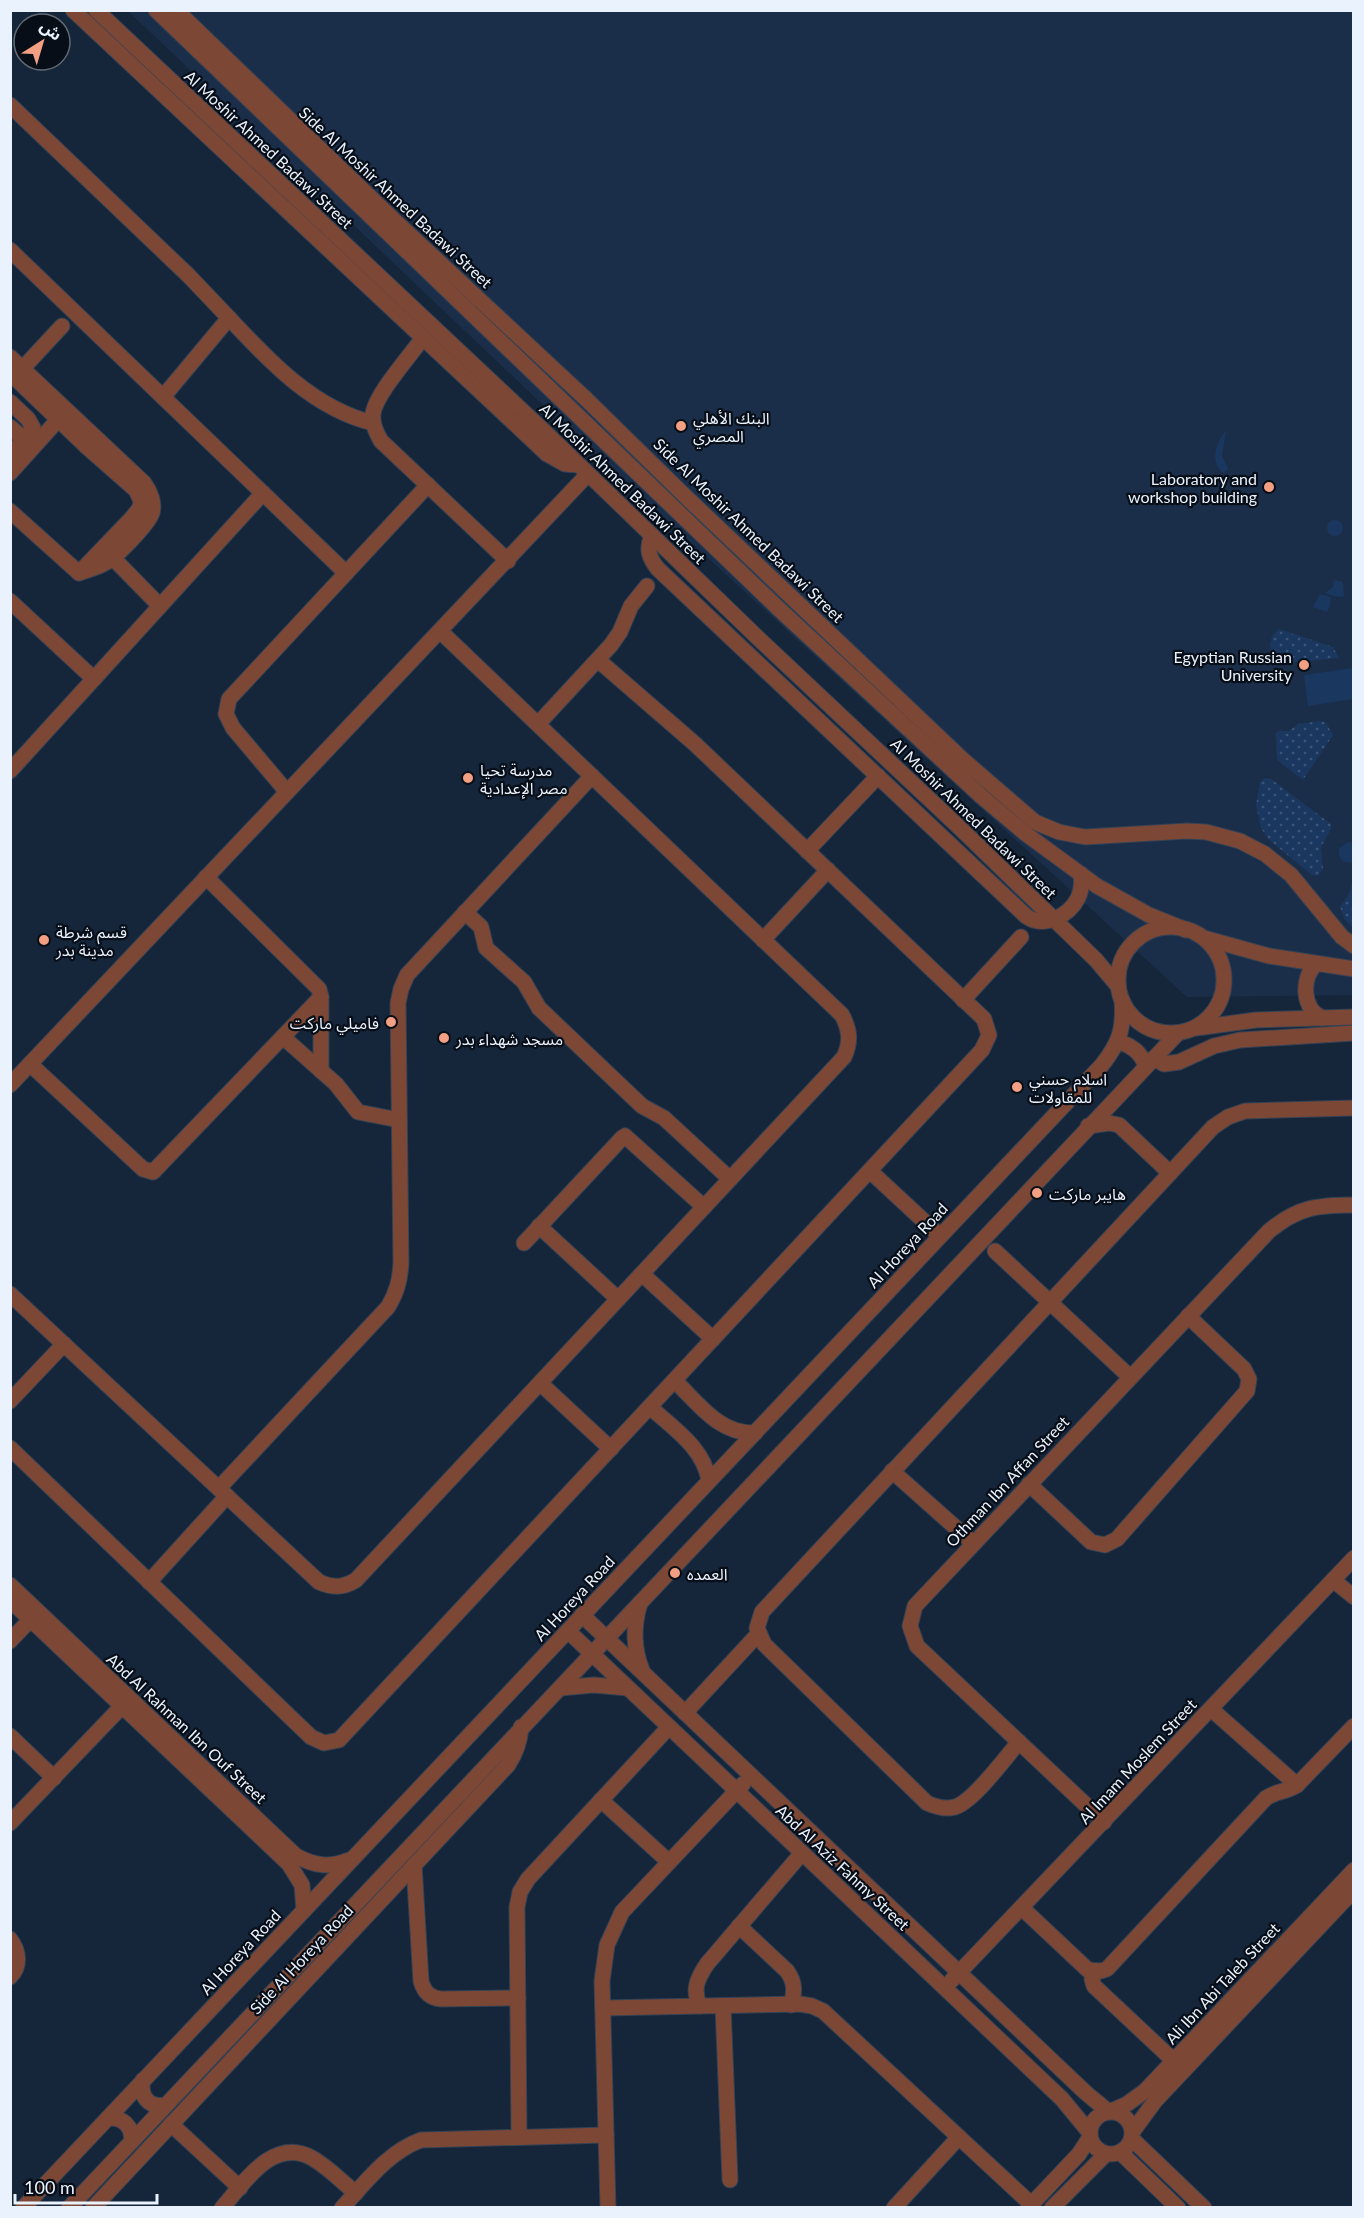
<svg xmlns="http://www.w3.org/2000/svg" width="1364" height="2218" font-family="Lato,'Noto Sans Arabic',sans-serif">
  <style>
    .built { fill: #1b2e49 }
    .grass { fill: #1a375f }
    .garden { fill: url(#garden-dots) }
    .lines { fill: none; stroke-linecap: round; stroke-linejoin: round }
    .minor-casing { stroke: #334255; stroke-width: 17 }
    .minor { stroke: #7d4735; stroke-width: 15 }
    .poi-dot { fill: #f39f83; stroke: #070e17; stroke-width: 2 }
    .labels { text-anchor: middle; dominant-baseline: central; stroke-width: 4.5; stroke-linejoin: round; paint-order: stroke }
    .street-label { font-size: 16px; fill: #eaf2fe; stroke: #070e17 }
    .poi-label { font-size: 16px; fill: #eaf2fe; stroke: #070e17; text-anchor: start }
  </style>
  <defs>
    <pattern id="garden-dots" width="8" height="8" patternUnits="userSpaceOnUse" patternTransform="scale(1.5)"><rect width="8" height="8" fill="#1a375f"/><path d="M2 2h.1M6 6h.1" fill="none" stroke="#3b5477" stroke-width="1.8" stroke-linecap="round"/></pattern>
  </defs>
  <rect width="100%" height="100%" fill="#15253a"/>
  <path class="built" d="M128 11H1353V995L1187 997 602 461Z"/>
  <g class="grass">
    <path d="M1225 432H1226L1222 455 1228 469 1223 473C1210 462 1215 444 1225 432Z"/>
    <circle cx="1335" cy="528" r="8"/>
    <path d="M1334 580 1343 582 1344 597 1333 596 1325 593 1333 587Z"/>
    <path d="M1320 594 1331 597 1330 606 1327 612 1313 607Z"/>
    <path d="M1353 668V699L1308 706 1304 675Z"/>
    <path d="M1348 842 1353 843V862C1343 864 1337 858 1339 848Z"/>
  </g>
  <g class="garden">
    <path d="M1279 629 1333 647 1339 658 1276 664C1269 653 1267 637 1279 629Z"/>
    <path d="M1321 721 1326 723 1333 735 1303 780 1277 760 1276 733 1279 731H1289L1298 724Z"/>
    <path d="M1265 778 1271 779 1331 824V829L1321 847 1323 869 1318 876 1312 875 1269 840 1261 828 1256 805 1260 782Z"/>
    <path d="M1353 881V928L1344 918 1340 907 1349 894Z"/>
  </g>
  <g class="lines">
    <g class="minor-casing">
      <g id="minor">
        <path d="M73 10 547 454 565 464 578 465"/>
        <path d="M96 10 546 433 758 638 960 828 1096 960 1118 986"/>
        <path d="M156 10 779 609 981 796 1026 834 1097 886 1149 915 1186 930"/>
        <path d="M176 10 396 222 586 399 684 495 962 759 1035 822 1059 832 1085 837 1187 831 1206 832 1240 841 1265 854 1291 875 1342 937 1354 946"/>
        <path d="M10 105 189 276 229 318 163 397"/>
        <path d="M10 250 346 573"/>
        <path d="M229 318C269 361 314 409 373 423"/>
        <path d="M422 339C410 356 375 395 373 414 372 424 376 432 381 441L508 561"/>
        <path d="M10 357 144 483C150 491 155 503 152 513 147 526 115 558 105 563 97 568 87 570 79 573"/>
        <path d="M23 368 62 326"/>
        <path d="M10 373 86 446 136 490 141 501 140 508 131 519 81 571"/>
        <path d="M10 402 28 419 33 428 10 456"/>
        <path d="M10 427 25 440"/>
        <path d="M10 473 65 412"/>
        <path d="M10 511 79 573"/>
        <path d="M652 536C646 549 649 558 658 569L1026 916C1043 929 1069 916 1078 898 1082 890 1082 883 1081 874"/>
        <path d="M113 558 160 606"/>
        <path d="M10 601 94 679"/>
        <path d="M538 724 611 645 620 632 631 606 647 586"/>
        <path d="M10 771 263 493"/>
        <path d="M287 792 233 728 226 714 229 699 428 485"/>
        <path d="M807 851 878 776"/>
        <path d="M206 877 319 989 321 997V1071"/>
        <path d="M465 912 481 927 486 948 524 982 539 1008 642 1106 664 1118 730 1179"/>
        <circle cx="1171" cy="980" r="53"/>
        <path d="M1204 938 1269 956 1354 969"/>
        <path d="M763 940 828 870"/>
        <path d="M1316 964C1301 978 1302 1009 1322 1018"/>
        <path d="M963 1000 1021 937"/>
        <path d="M1196 1028 1256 1020 1354 1017"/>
        <path d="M283 1037 336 1084 358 1112 399 1120"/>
        <path d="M1118 1042C1132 1045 1141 1053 1146 1066"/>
        <path d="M1154 1058 1164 1064 1179 1062 1214 1046 1240 1040 1354 1033"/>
        <path d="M30 1064 143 1169 153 1172 321 997"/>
        <path d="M10 1085 588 474"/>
        <path d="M1088 1126 1109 1123 1119 1125 1170 1173"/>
        <path d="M870 1171 940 1236"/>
        <path d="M539 1226 618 1299"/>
        <path d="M524 1243 622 1138 625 1136 704 1207"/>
        <path d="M995 1251 1130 1377"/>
        <path d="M642 1274 713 1339"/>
        <path d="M10 1294 319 1582C333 1588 343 1588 356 1580L844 1057C851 1042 850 1030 842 1015L440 631"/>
        <path d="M675 1381C699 1404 719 1434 755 1433"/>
        <path d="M540 1383 611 1449"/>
        <path d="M10 1401 64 1344"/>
        <path d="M650 1407C674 1429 704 1448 709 1481"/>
        <path d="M10 1448 311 1737 324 1743 339 1740 982 1050 989 1035 984 1019 695 744 598 660"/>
        <path d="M892 1471 973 1543"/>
        <path d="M1029 1484 1091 1542 1105 1545 1117 1539 1247 1391 1249 1379 1244 1369 1188 1316"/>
        <path d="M219 1488 388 1307C397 1292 400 1280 401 1263L398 1003 401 989 407 975 592 776"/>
        <path d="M1333 1580 1354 1597"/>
        <path d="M149 1582 227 1496"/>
        <path d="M10 1585 296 1856C315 1866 330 1868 349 1860"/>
        <path d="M10 1600 289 1864 302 1885 304 1910"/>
        <path d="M640 1603C633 1626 633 1648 642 1670"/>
        <path d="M582 1615 1086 2093 1109 2112"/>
        <path d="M568 1631 1062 2099 1090 2133"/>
        <path d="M10 1641 31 1619"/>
        <path d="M560 1688 594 1685 628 1688"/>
        <path d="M1211 1709 1297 1785"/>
        <path d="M685 1713 759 1633"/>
        <path d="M10 1736 54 1778"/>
        <path d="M1019 1742C1005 1758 973 1802 955 1807 945 1810 936 1807 927 1803L764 1644 757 1628 762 1612 1213 1127 1228 1117 1245 1111 1354 1108"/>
        <path d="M601 1800 669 1862"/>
        <path d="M1104 1822 917 1646 910 1626 915 1606 1269 1231C1298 1207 1317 1205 1354 1205"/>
        <path d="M10 1823 128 1700"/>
        <path d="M414 1865 421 1981C424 1992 430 1998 441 1999L518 1998"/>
        <path d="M1022 1908 1088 1970 1101 1971 1107 1969 1266 1798C1276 1791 1287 1792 1297 1785L1354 1726"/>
        <path d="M739 1926 787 1971C795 1982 795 1991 791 2005"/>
        <path d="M10 1939C19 1951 21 1966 10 1977"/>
        <path d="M1095 1971 1092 1979 1094 1986 1174 2061"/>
        <path d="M952 1980 1354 1558"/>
        <path d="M700 2006C692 1990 697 1979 707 1964L802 1853"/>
        <path d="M723 2006 730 2180"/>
        <path d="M603 2008 800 2004 812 2006 823 2011 1031 2204"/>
        <path d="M143 2080C139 2096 149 2108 165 2105"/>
        <path d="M1111 2111 1127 2104 1145 2091 1354 1870"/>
        <circle cx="1111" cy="2133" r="21"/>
        <path d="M108 2118C123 2117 132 2126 132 2141"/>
        <path d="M171 2124 240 2188"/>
        <path d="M1133 2131 1155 2101 1354 1890"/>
        <path d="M519 2137 517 1907 520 1892 528 1879 669 1727"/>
        <path d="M1132 2139 1204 2208"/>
        <path d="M1120 2152 1178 2208"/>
        <path d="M23 2208 1102 1065C1120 1042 1124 1029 1122 1000"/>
        <path d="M69 2208 1178 1033"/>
        <path d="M93 2208 508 1765C516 1753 520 1742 521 1727"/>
        <path d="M222 2208C244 2183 273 2136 312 2158 328 2167 342 2182 356 2193"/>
        <path d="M342 2208C366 2182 388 2152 421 2140L606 2135"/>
        <path d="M608 2208 602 1981 607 1945 622 1912 743 1784"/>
        <path d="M894 2208 959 2137"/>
        <path d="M1028 2208 1079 2154 1090 2137"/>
        <path d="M1052 2208 1106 2154"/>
      </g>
    </g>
    <use href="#minor" class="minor"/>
  </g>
  <g class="poi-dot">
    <circle cx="681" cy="426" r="6"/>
    <circle cx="1269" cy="487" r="6"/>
    <circle cx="1304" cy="665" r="6"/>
    <circle cx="468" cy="778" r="6"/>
    <circle cx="44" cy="940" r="6"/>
    <circle cx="391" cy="1022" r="6"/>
    <circle cx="444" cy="1038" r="6"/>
    <circle cx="1017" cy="1087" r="6"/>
    <circle cx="1037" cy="1193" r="6"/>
    <circle cx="675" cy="1573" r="6"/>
  </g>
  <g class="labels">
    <g class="street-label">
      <text transform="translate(269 149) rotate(43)">Al Moshir Ahmed Badawi Street</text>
      <text transform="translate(396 197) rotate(43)">Side Al Moshir Ahmed Badawi Street</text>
      <text transform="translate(623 483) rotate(44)">Al Moshir Ahmed Badawi Street</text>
      <text transform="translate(749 530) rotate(44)">Side Al Moshir Ahmed Badawi Street</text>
      <text transform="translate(974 818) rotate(44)">Al Moshir Ahmed Badawi Street</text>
      <text transform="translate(907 1245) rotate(-47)">Al Horeya Road</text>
      <text transform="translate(1007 1481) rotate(-47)">Othman Ibn Affan Street</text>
      <text transform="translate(574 1598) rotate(-47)">Al Horeya Road</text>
      <text transform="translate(187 1728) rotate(43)">Abd Al Rahman Ibn Ouf Street</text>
      <text transform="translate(1137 1761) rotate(-47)">Al Imam Moslem Street</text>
      <text transform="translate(843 1867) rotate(43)">Abd Al Aziz Fahmy Street</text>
      <text transform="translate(240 1952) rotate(-47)">Al Horeya Road</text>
      <text transform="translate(301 1959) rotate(-47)">Side Al Horeya Road</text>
      <text transform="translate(1222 1983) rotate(-47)">Ali Ibn Abi Taleb Street</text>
    </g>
    <g class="poi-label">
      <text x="693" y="417">البنك الأهلي<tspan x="693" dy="18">المصري</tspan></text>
      <text x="1257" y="478" text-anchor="end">Laboratory and<tspan x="1257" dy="18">workshop building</tspan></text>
      <text x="1292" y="656" text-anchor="end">Egyptian Russian<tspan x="1292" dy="18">University</tspan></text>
      <text x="480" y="769">مدرسة تحيا<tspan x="480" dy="18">مصر الإعدادية</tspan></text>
      <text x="56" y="931">قسم شرطة<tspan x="56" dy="18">مدينة بدر</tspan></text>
      <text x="379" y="1022" text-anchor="end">فاميلي ماركت</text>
      <text x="456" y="1038">مسجد شهداء بدر</text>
      <text x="1029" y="1078">اسلام حسني<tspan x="1029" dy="18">للمقاولات</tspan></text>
      <text x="1049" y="1193">هايبر ماركت</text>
      <text x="687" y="1573">العمده</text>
    </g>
  </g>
  <rect width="1364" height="2218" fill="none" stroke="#eaf2fe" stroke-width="24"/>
  <g transform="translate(42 42) rotate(37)"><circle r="28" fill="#070e17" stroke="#626973" stroke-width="1.5"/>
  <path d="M0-4.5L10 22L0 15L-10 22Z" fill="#f39f83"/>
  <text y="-9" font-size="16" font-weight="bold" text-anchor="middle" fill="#eaf2fe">ش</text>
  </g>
  <path d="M15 2194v9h142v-9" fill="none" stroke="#eaf2fe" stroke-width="3"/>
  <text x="24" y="2194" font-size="18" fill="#eaf2fe" stroke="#070e17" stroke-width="4.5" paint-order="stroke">100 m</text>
</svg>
